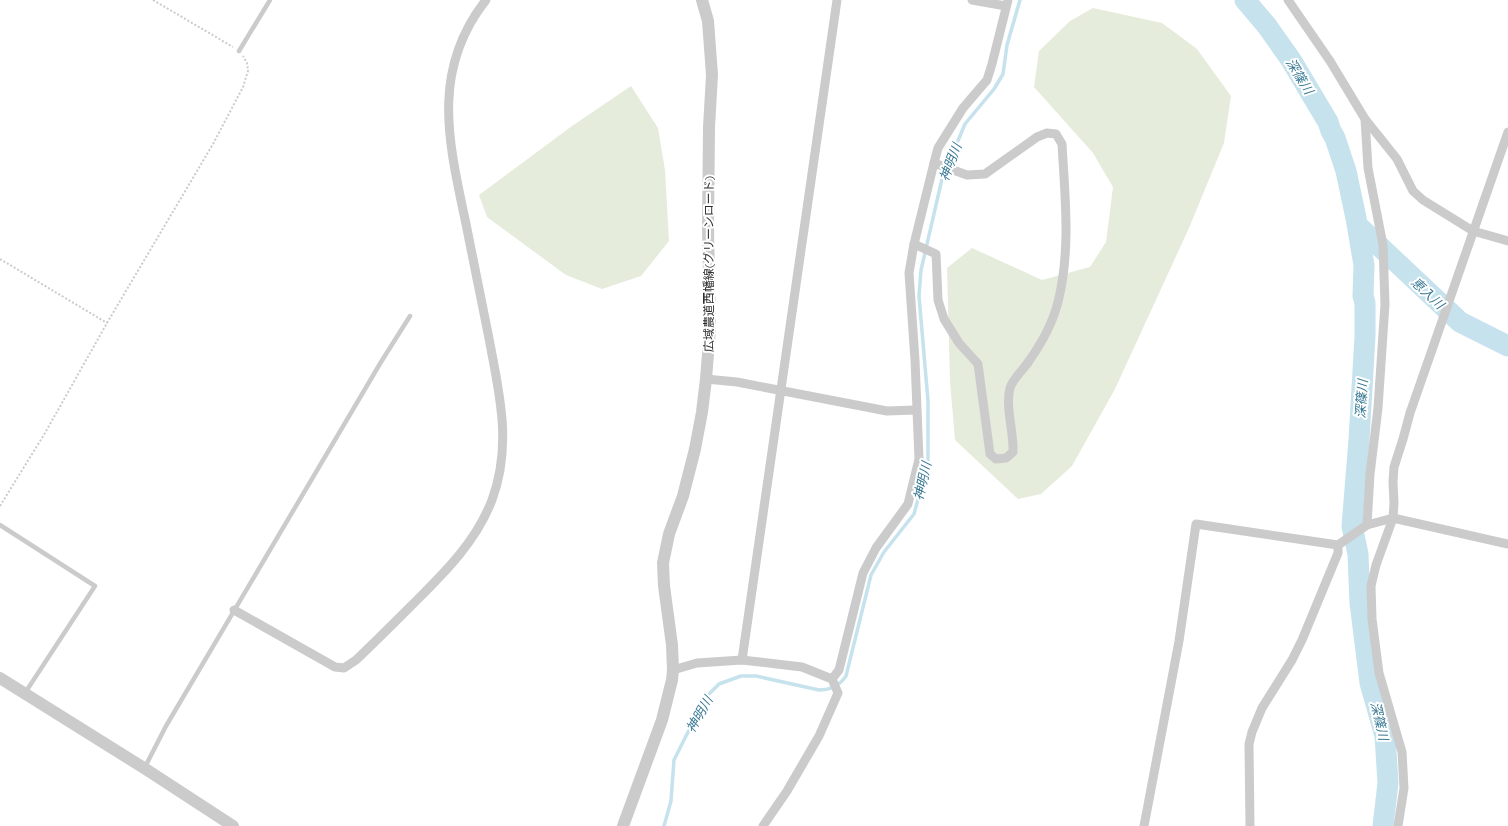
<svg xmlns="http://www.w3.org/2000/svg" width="1508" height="826" font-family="Quicksand,'Noto Sans JP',sans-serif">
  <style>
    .green { fill: #e6ecdb }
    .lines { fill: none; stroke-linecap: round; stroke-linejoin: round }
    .stream { stroke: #c6e2ed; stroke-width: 3.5 }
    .river { stroke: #c6e2ed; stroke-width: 21 }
    .path { stroke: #cbcbcb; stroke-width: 2; stroke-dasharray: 2 2; stroke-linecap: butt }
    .service { stroke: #cbcbcb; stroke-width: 4.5 }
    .minor { stroke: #cbcbcb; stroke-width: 9 }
    .tertiary { stroke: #cbcbcb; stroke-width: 12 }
    .labels { text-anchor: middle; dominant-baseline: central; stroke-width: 4; stroke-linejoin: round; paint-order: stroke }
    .street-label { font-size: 12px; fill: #2e2e2e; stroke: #fff }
    .water-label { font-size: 13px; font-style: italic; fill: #397993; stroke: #fff }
  </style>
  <rect width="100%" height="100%" fill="#fff"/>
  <g class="green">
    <path d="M1093 8 1162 23 1197 49 1231 96 1224 143 1189 228 1115 389 1072 466 1041 494 1018 499 955 440 950 382 947 268 972 248 1042 280 1090 267 1106 242 1113 187 1093 153 1034 87 1039 51 1070 21Z"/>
    <path d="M631 86 658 128 665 170 669 241 641 276 602 289 566 275 487 217 479 195 572 126Z"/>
  </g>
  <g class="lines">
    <path class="stream" d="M664 826 671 801 674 760 705 698 719 684 741 676H756L819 690C830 690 840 685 846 676L871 575 884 552 914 514 928 463V401L919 296 921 270 942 179 965 124 994 89 1003 74 1007 45 1020 0"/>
    <g class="river">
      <path d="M1245 0 1267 26 1291 60 1328 122 1331 131 1335 138 1346 171 1356 218 1364 265 1363 296 1365 303V336L1359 440 1352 526 1358 554 1360 603 1370 683 1385 736 1388 783 1383 826"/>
      <path d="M1358 226 1460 322 1508 346"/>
    </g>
    <g class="path">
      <path d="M153 0 233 47"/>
      <path d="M0 259 107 323"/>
      <path d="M0 506 45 433 107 323 213 144 243 87 248 71 247 63 243 56"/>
    </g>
    <g class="service">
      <path d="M239 51 270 0"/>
      <path d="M0 525 95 586 25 693"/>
      <path d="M145 767 166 726 381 362 410 316"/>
    </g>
    <g class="minor">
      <path d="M972 0 1006 6"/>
      <path d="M1288 0 1330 61 1365 119 1397 159 1413 191 1423 200 1473 231 1508 241"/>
      <path d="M1365 119 1368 168 1383 245 1385 304 1378 408 1370 474 1367 525"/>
      <path d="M914 244 936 254 938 300 944 319 959 343 978 364 990 454 996 459 1006 458 1013 452C1014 433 1005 406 1010 388 1012 380 1024 369 1029 361 1041 344 1053 322 1058 302 1071 250 1065 197 1062 144L1056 134 1047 133 1037 137 985 174 967 175 934 163"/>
      <path d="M706 379 737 382 887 411 916 410"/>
      <path d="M234 610 335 667 344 668 356 660C375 642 394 623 413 604 444 573 476 542 492 500 511 449 501 400 491 349 483 307 474 265 466 224 449 143 430 71 486 0"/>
      <path d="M742 660 837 0"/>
      <path d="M673 670 697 663 742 660 802 667 832 679 838 693 819 736 787 791 763 826"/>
      <path d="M832 679 839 670 863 573 876 548 908 504 919 459 915 360 909 273 914 244 934 163 938 148 963 108 987 80 992 64 1008 0"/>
      <path d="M1144 826 1179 641 1196 524 1338 545 1367 525 1393 518 1508 544"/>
      <path d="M1250 826 1249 744 1252 732 1262 708 1292 660 1302 640 1338 553V545"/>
      <path d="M1398 826 1404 788 1402 752 1379 673 1372 619 1371 586 1376 565 1393 518 1394 503 1393 482 1394 467 1403 439 1410 413 1508 132"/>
    </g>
    <g class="tertiary">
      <path d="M0 678 144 768 233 826"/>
      <path d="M623 826 662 720 672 680 673 670 672 645 664 586 663 563 669 534 683 496 695 449 702 412 706 379 710 329 708 227 709 127 712 75 708 21 702 0"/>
    </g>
  </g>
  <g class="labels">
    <g class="street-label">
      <text transform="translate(708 264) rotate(-90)">広域農道西幡線(グリーンロード)</text>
    </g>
    <g class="water-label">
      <text transform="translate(1300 76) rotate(58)">深篠川</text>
      <text transform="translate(950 162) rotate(-69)">神明川</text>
      <text transform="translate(1428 293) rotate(43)">恵入川</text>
      <text transform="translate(1361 399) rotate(-86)">深篠川</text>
      <text transform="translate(922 481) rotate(-77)">神明川</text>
      <text transform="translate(699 714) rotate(-60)">神明川</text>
      <text transform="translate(1380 721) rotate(77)">深篠川</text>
    </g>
  </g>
</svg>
